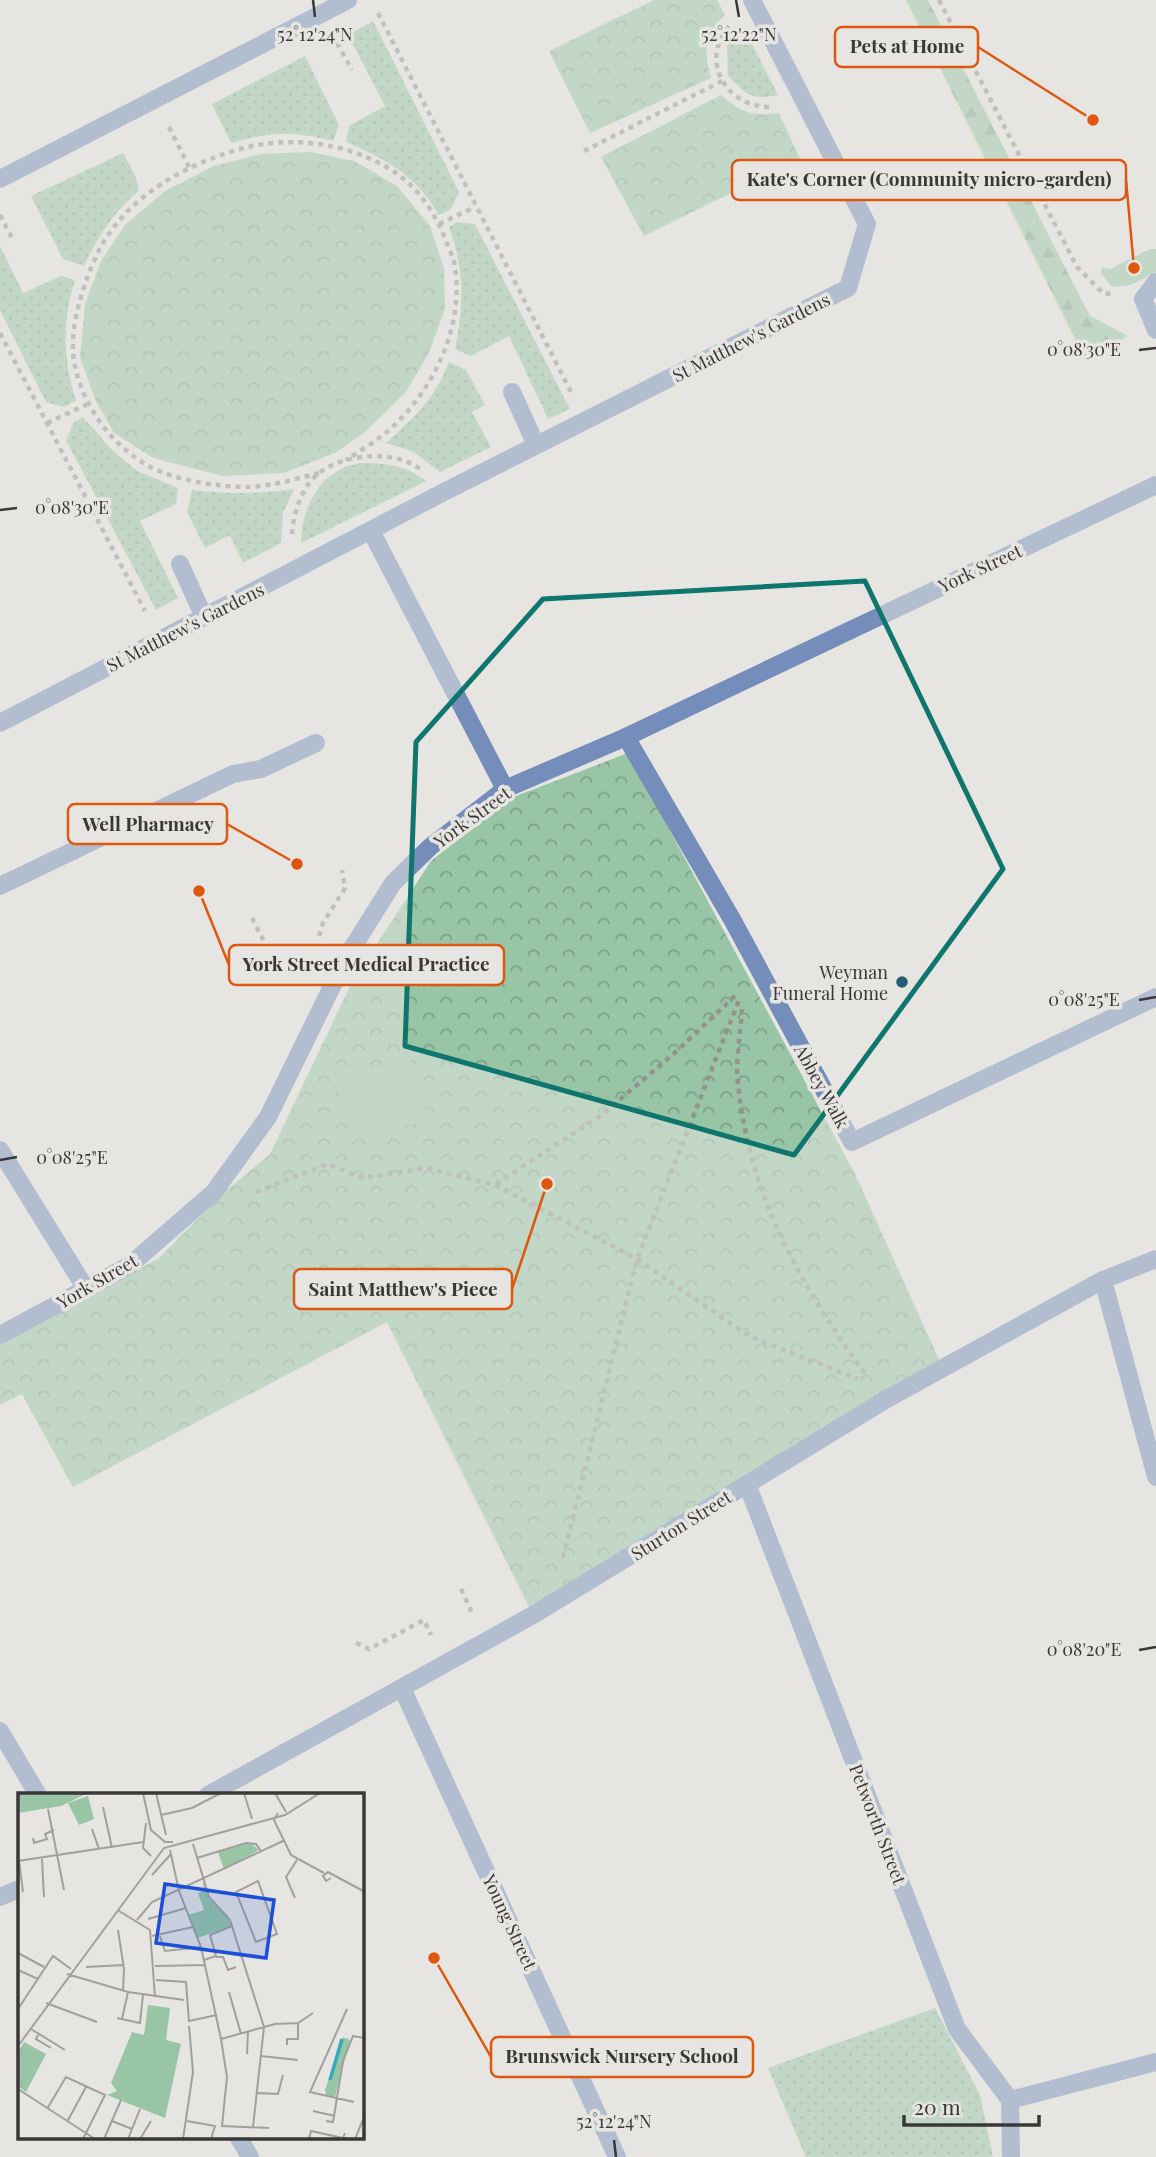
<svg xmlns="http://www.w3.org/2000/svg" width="1156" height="2157" font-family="'Playfair Display',serif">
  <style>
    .grass { fill: url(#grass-dots) }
    .forest { fill: url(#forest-firs) }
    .park { fill: url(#park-crowns) }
    .garden { fill: #97c5a5 }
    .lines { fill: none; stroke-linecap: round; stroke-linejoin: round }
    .path { stroke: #93928f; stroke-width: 4.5; stroke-dasharray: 5 5; stroke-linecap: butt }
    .minor { stroke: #758dba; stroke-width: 18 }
    .marked { fill: none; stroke: #0f766e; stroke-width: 5; stroke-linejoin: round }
    .ticks { fill: none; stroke: #393837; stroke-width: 2.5 }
    .poi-dot { fill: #225d75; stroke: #e6e5e1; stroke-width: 2.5 }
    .labels { text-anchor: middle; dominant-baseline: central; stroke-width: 7; stroke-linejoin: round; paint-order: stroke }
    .street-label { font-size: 18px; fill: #393837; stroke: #e6e5e1 }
    .poi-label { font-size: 18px; fill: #393837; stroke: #e6e5e1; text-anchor: end }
    .inset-river { fill: none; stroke: #35a8bd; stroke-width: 3.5 }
    .inset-road { fill: none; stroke: #a1a09d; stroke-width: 2 }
    .view { fill: #1d4ed8; fill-opacity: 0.15; stroke: #1d4ed8; stroke-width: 3.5 }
    .inset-edge { fill: none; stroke: #393837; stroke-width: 3.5 }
    .ticks-label { font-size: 18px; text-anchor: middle; fill: #393837; stroke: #e6e5e1; stroke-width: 7; stroke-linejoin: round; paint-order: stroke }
    .leader { fill: none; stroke: #df570e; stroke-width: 2.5 }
    .callout-dot { fill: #df570e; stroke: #e6e5e1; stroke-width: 2.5 }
    .callout { fill: #e6e5e1; stroke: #df570e; stroke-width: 2.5 }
    .callout-label { font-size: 19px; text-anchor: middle; font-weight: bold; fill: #393837 }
  </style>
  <defs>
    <pattern id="grass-dots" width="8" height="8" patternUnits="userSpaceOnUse" patternTransform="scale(1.75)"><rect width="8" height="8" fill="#97c5a5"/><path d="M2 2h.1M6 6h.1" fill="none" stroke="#7ca187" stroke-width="1.8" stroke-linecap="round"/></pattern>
    <pattern id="forest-firs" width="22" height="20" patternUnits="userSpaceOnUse" patternTransform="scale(1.75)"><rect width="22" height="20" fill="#97c5a5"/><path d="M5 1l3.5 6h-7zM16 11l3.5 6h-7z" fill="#7ca187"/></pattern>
    <pattern id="park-crowns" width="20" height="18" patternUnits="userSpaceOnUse" patternTransform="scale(1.75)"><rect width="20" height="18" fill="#97c5a5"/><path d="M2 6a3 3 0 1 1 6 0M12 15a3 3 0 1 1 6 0" fill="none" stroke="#7ca187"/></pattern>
  </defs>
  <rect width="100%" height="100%" fill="#e6e5e1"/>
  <g class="grass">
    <path d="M373 21 459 192 451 209 439 215C415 175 388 160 346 142L349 126 385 106 348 35Z"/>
    <path d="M742 24 778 95C751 101 746 94 728 76L727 44Z"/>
    <path d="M305 56 339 125 333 141C291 131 273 131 231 143L212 104Z"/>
    <path d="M123 153 135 175 139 190C114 212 98 236 84 266L63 259 31 196Z"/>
    <path d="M457 222 475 224 570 409 548 419 509 336 471 356 455 349C464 303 465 272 449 227Z"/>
    <path d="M0 246 23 293 61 276 75 280C62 321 63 360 76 401L64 407 46 402 0 310Z"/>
    <path d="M449 362 466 370 485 405 472 412 491 447 440 472 412 451 386 443C415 417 435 399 449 362Z"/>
    <path d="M83 417 111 449 137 471 178 488 176 504 140 521 178 598 156 610 66 440 74 422Z"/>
    <path d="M360 463C386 463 406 465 426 481L301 543C301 515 313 485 339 470 345 466 353 465 360 463Z"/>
    <path d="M294 489 283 513 281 543 243 563 230 535 205 548 187 512 192 490C227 494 259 494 294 489Z"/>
    <path d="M935 2008 980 2095 993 2157H806L768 2068Z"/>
  </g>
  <path class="forest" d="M906 0H928L1090 316 1128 336 1084 357Z"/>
  <g class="park">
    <path d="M654 0H717L725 15C703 37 704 49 711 78L590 133 549 51Z"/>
    <path d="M721 95C741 112 752 117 779 113L800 159 644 236 601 157Z"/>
    <path d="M310 152 354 161 397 186 430 226 444 268 445 309 429 353 405 393 365 432 335 453 284 473 223 476 153 458 114 433 96 401 80 358 85 304 101 261 125 225 165 191 214 166 261 154Z"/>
    <path d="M628 753 855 1174 943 1368 533 1615 387 1322 73 1487 22 1394 0 1405V1343L47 1316 158 1259 222 1194 270 1154 352 982 431 861 511 798Z"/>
  </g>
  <g class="garden">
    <path d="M1150 249H1156V272L1131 285 1112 287 1101 273 1102 267 1110 269Z"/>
    <path d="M410 1058 428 1120 353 1141 335 1079Z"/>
  </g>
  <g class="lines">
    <g class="path">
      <path d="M939 0 1077 267 1103 293 1111 294"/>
      <path d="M378 13 571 392"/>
      <path d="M729 26C699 61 726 107 770 107"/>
      <path d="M337 43 352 70"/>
      <path d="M169 127 189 167"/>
      <path d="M584 151 722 81"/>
      <path d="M0 215 12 238"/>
      <path d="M439 224 475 207"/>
      <path d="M0 333 145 611"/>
      <path d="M47 423 88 404"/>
      <path d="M319 473C296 479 272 486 248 487 218 487 171 480 145 464 109 442 81 403 74 361 70 336 77 308 85 284 91 267 98 249 109 234 136 194 182 168 227 153 281 134 344 140 393 171 418 187 436 214 446 241 449 249 454 258 455 267 464 329 433 391 388 431 375 442 360 451 346 460"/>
      <path d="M292 534C293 517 299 496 310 482 331 454 394 447 421 470"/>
      <path d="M252 918 276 965 284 970 308 960"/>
      <path d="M319 936 323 923 345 888 342 870"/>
      <path d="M742 1009C741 1033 735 1060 738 1084 750 1198 800 1284 866 1375"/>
      <path d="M496 1184 603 1114 678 1050 736 995"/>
      <path d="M256 1192 328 1164 363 1178 426 1168 495 1185 637 1259 749 1336 858 1379"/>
      <path d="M563 1558 637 1259 739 1000"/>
      <path d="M461 1589 472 1613"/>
      <path d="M356 1643 369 1649 424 1620 431 1635"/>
    </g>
    <g class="minor">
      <path d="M0 179 348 0"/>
      <path d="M1156 282 1143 299 1156 330"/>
      <path d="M512 392 536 445"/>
      <path d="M371 531 505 789"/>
      <path d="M180 564 204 617"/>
      <path d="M0 723 442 493 848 288 867 224 752 0"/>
      <path d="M626 737 733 921 852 1142 1156 997"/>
      <path d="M0 886 233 774 261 769 316 743"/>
      <path d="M0 1150 86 1289"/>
      <path d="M1103 1280 1156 1477"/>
      <path d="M0 1335 130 1265 214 1192 268 1117 346 958 393 883 430 847 505 789 626 737 1156 485"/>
      <path d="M747 1484 957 2029 1010 2100 1011 2157"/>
      <path d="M402 1688 617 2157"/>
      <path d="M0 1731 38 1795"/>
      <path d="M208 1795 533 1615 885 1400 1103 1280 1156 1259"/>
      <path d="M0 1897 19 1889"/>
      <path d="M1010 2100 1156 2062"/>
      <path d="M239 2138 250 2157"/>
    </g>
  </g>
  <path d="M0 0H1156V2157H0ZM865 581 1003 869 794 1155 405 1046 416 742 543 599Z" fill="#e6e5e1" fill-opacity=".55" fill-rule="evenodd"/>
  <path class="marked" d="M865 581 1003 869 794 1155 405 1046 416 742 543 599Z"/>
  <path class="ticks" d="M313 0 315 17M736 0 739 17M1139 350 1156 348M0 510 17 508M1139 1000 1156 997M0 1160 17 1157M1139 1650 1156 1647M614 2140 616 2157"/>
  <circle class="poi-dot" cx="902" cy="982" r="7"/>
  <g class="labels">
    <g class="street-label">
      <text transform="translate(751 337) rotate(-27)">St Matthew's Gardens</text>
      <text transform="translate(980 568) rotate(-25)">York Street</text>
      <text transform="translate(185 627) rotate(-27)">St Matthew's Gardens</text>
      <text transform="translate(472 817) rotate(-36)">York Street</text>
      <text transform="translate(822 1086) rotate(61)">Abbey Walk</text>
      <text transform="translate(97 1281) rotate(-30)">York Street</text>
      <text transform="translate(681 1525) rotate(-32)">Sturton Street</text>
      <text transform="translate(878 1824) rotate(69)">Petworth Street</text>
      <text transform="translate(510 1922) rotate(65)">Young Street</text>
    </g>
    <g class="poi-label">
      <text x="888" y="972">Weyman<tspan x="888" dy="21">Funeral Home</tspan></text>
    </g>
  </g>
  <g transform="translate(18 1793)">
    <rect width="346" height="346" fill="#e6e5e1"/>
    <path d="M130 212 152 215 148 247 163 251 147 325 89 302 99 298 93 290 114 239 126 242Z" fill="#97c5a5"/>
    <path d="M0 0H70L43 13 0 20ZM185 88 191 106 209 122 213 133 180 145 170 122 186 117 180 100 185 98ZM325 244 332 247 317 304 308 302 307 297ZM6 249 28 261 8 299 0 293V259Z" fill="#97c5a5"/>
    <path d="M70 3 76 26 61 32 50 10ZM232 50 241 57 206 76 200 59Z" fill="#97c5a5"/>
    <path class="inset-river" d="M312 287 324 246"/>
    <path class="inset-road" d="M125 0 133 37 147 49H155M138 0 148 42M226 0 234 26M257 0 268 19M85 14 94 55M30 16 46 97M260 20 256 27 273 62 306 80M143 22 174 15 203 0M128 30 125 55 133 63M74 36 81 56M15 45 16 50 29 46 27 41 36 37M175 51 191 104 212 127 246 234 235 334M152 57 161 98 183 154 203 246 209 284 204 333 251 335M179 65 228 50 238 51 243 58M24 66 26 104M0 68 125 49M1 68 5 99M134 82 153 61M313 85 308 88 305 83 310 79 347 99M240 88 259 141 238 149 218 99ZM277 105 268 84 279 67M101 118 132 137 137 204M130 126 168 115M119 127 134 109 265 48M100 137 106 176 105 198M134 143 175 134M142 143 147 158 183 154M0 160 26 174M198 164H205L210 177 218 174M186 167 198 163 192 142 214 133M137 173 187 172M68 174 106 172M0 177 20 186M49 181 110 199 166 207M138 187 168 189 171 228 199 222M211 199 223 241M28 210 79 229M0 216 35 163 53 176M329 216 292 299 336 309M99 225 122 230 125 202M104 226 110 199M13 236 47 257M20 242 18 246 33 255M203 246 257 231 280 230 295 220M269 252V246H280V230M0 253 146 55 267 22 302 0M229 261 230 239M243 263 280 267M0 296 77 346M239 300 260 301 265 282M29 316 48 284 87 302 65 346M295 318 317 323M94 328 114 336M169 328 197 333 193 346M308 328 315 329 325 268 335 243 347 245M49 329 68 294M86 346 103 307M110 346 122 316M122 346 133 328M165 346 175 279 171 233M291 346 293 338 325 345 327 340M337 346 347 322"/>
    <path class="view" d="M147 91 256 107 248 165 138 150Z"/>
    <rect width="346" height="346" class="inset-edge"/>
  </g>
  <g class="ticks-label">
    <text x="315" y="41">52°12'24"N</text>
    <text x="739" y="41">52°12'22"N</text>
    <text x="1084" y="356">0°08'30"E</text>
    <text x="72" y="514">0°08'30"E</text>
    <text x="1084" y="1006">0°08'25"E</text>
    <text x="72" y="1164">0°08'25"E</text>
    <text x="1084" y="1656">0°08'20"E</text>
    <text x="614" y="2128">52°12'24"N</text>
  </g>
  <path class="leader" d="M1093 120L978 47M1134 268L1126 180M297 864L227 824M199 891L229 965M547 1184L512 1289M434 1958L491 2057"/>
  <g class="callout-dot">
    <circle cx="1093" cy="120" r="7"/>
    <circle cx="1134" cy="268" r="7"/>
    <circle cx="297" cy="864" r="7"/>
    <circle cx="199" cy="891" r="7"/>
    <circle cx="547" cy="1184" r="7"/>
    <circle cx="434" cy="1958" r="7"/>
  </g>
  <g class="callout">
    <rect x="835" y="27" width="143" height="40" rx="7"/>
    <rect x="732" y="160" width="394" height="40" rx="7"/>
    <rect x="68" y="804" width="159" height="40" rx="7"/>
    <rect x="229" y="945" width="275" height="40" rx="7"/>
    <rect x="294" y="1269" width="218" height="40" rx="7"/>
    <rect x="491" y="2037" width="262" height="40" rx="7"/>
  </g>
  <g class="callout-label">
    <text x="907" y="53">Pets at Home</text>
    <text x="929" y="186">Kate's Corner (Community micro-garden)</text>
    <text x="148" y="831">Well Pharmacy</text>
    <text x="366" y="971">York Street Medical Practice</text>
    <text x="403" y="1296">Saint Matthew's Piece</text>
    <text x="622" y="2063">Brunswick Nursery School</text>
  </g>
  <path d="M904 2115v10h135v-10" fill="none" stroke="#393837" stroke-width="3.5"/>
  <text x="914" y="2115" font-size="21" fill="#393837" stroke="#e6e5e1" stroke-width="5" paint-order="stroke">20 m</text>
</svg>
